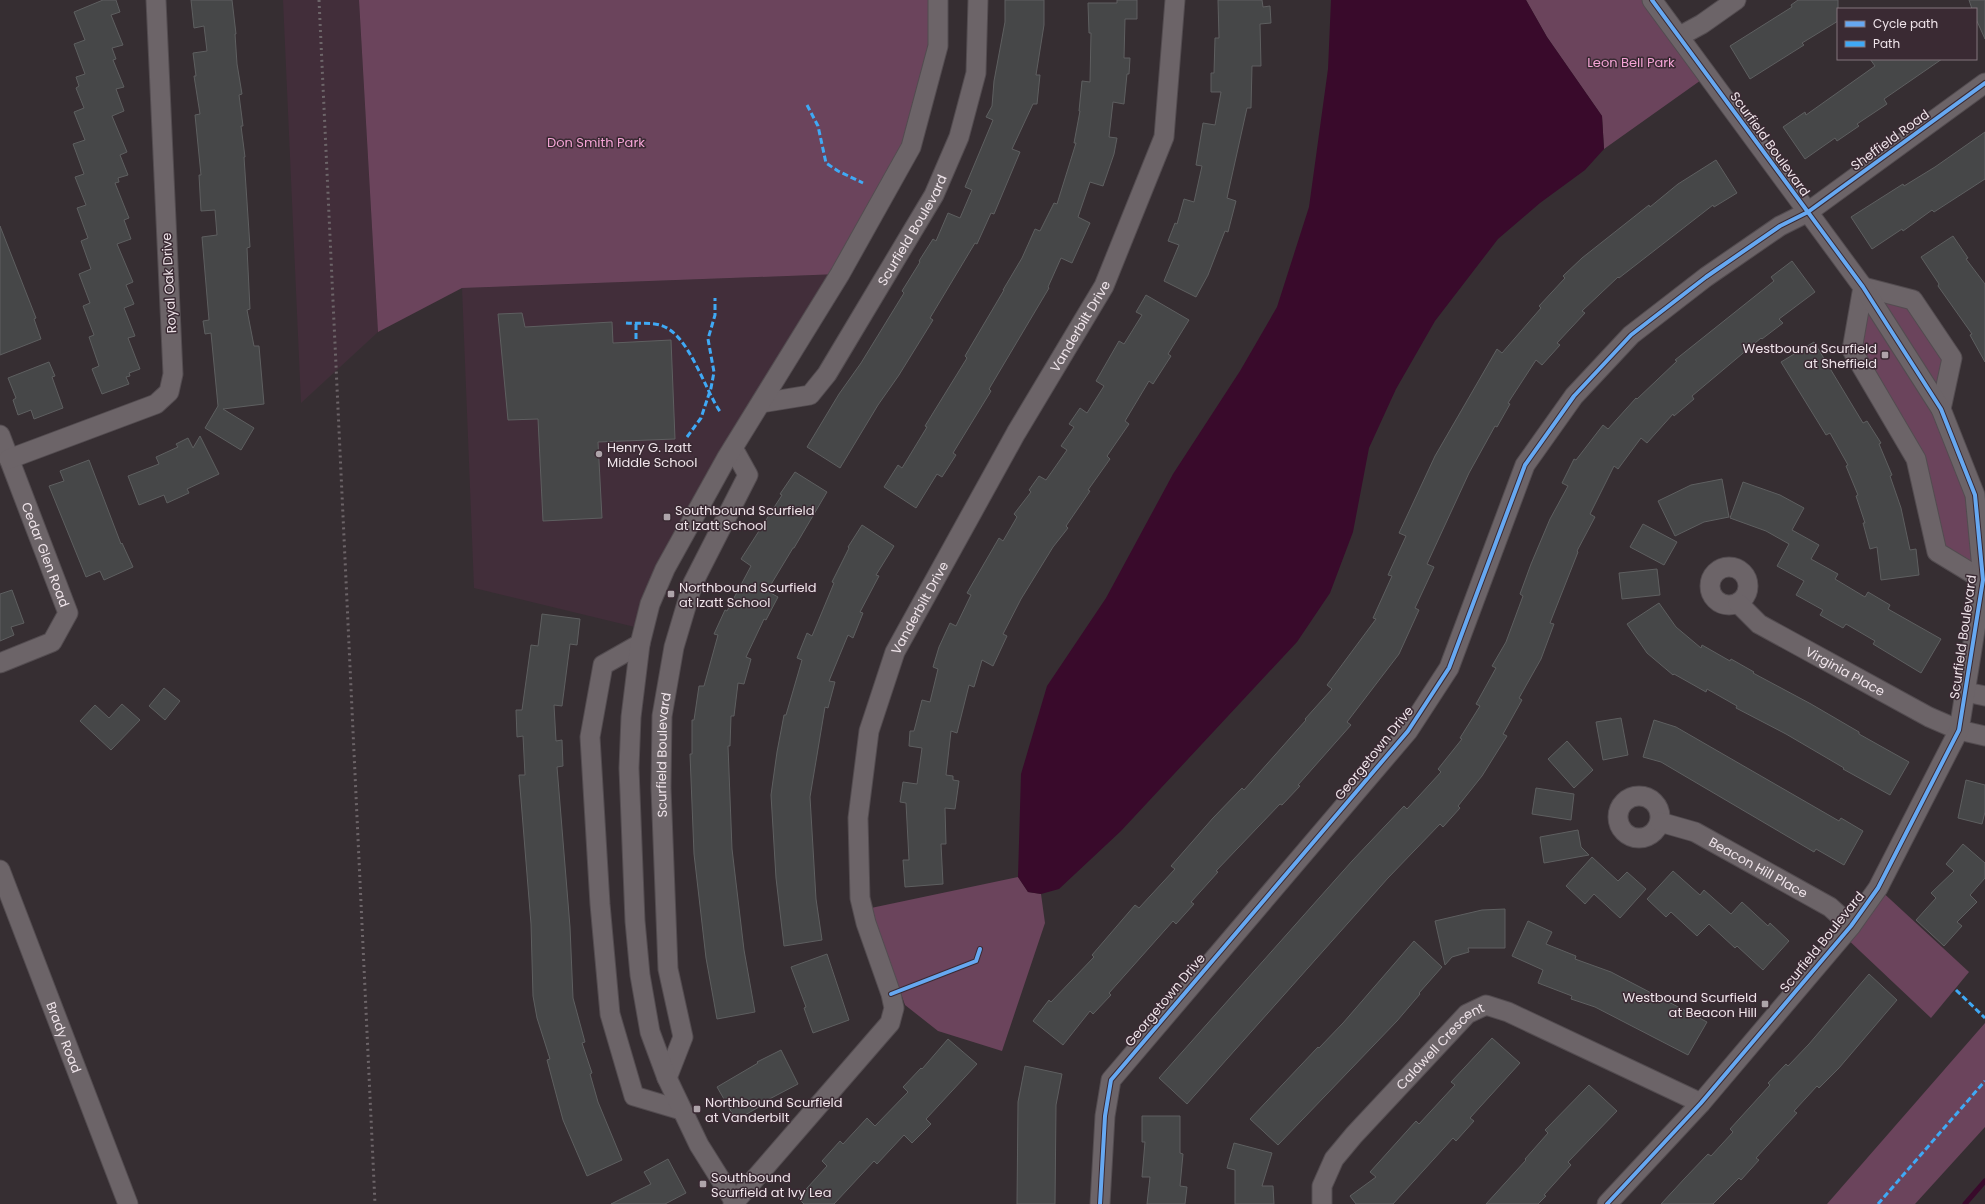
<svg xmlns="http://www.w3.org/2000/svg" width="1985" height="1204" font-family="Poppins,sans-serif">
  <style>
    .built { fill: #422e3a }
    .green { fill: #6b445c }
    .water { fill: #390a2b }
    .lines { fill: none; stroke-linecap: round; stroke-linejoin: round }
    .stream { stroke: #390a2b; stroke-width: 5 }
    .building { fill: #464748; stroke: #5e5f60 }
    .minor-casing { stroke: #534c50; stroke-width: 21 }
    .minor { stroke: #6c6468; stroke-width: 19 }
    .rail { stroke: #6d6569; stroke-width: 3; stroke-dasharray: 2 4; stroke-linecap: butt }
    .quiet { stroke: #3fa9f5; stroke-width: 3; stroke-dasharray: 6 3; stroke-linecap: butt }
    .cycleway-casing { stroke: #3a2a33; stroke-width: 6 }
    .cycleway { stroke: #66a8f1; stroke-width: 4 }
    .poi-dot { fill: #aea4aa; stroke: #3a2a33; stroke-width: 1.5 }
    .labels { text-anchor: middle; dominant-baseline: central; stroke-width: 3; stroke-linejoin: round; paint-order: stroke }
    .park-label { font-size: 13px; fill: #f5a4d6; stroke: #3a2a33 }
    .street-label { font-size: 13px; fill: #efe4ea; stroke: #3a2a33 }
    .poi-label { font-size: 13px; fill: #efe4ea; stroke: #3a2a33; text-anchor: start }
  </style>
  <rect width="100%" height="100%" fill="#362e32"/>
  <g class="built">
    <path d="M283 0H359L378 332 301 403Z"/>
    <path d="M840 274 761 403 643 629 474 588 462 288Z"/>
  </g>
  <g class="green">
    <path d="M359 0H938L911 147 840 274 462 288 378 332Z"/>
    <path d="M1526 0H1655L1711 73 1604 149 1602 116 1547 37Z"/>
    <path d="M1863 287 1913 300 1952 358 1941 409 1975 495 1983 580 1937 552 1916 459 1852 350Z"/>
    <path d="M1018 877 1028 892 1041 894 1045 923 1002 1051 938 1031 905 1005 871 908Z"/>
    <path d="M1878 888 1969 972 1931 1018 1843 935Z"/>
    <path d="M1985 1023V1127L1915 1204H1827Z"/>
  </g>
  <path class="water" d="M1331 0H1526L1547 37 1602 116 1604 149 1585 170 1540 203 1498 239 1435 321 1396 389 1369 448 1353 532 1330 593 1297 642 1121 831 1059 889 1041 894 1028 892 1018 877 1021 774 1047 686 1106 598 1173 474 1240 371 1277 307 1309 207 1328 69Z"/>
  <g class="lines">
    <path class="stream" d="M1965 1204 1985 1181"/>
  </g>
  <g class="building">
    <path d="M103 0H116L120 12 111 15 123 45 112 48 116 59 113 60 124 87 116 89 124 111 112 116 127 152 120 155 128 175 118 178 119 182 115 183 129 218 124 220 131 239 117 244 133 282 126 285 134 304 124 308 135 336 128 338 140 369 129 373 130 376 126 377 129 384 102 394 92 369 99 366 89 337 94 335 83 306 90 303 79 274 91 269 81 241 88 238 77 208 86 205 75 177 84 174 73 144 85 140 74 112 84 108 76 88 79 86 76 77 85 74 74 44 85 40 74 12Z"/>
    <path d="M191 0H232L236 34H235L237 64 242 94 239 95 243 126H241L245 157H244L250 247 247 248 250 309 247 310 254 346H259L264 404 223 409 254 428 241 450 205 428 218 406 211 333 205 334 203 321 209 320 202 237 217 235 215 210 201 211 199 175H201L195 115 200 114 194 76H196L193 53 207 51 204 26 194 28Z"/>
    <path d="M1005 0H1044V25L1036 75H1040L1037 104H1033L1012 149 1020 152 994 214 991 213 977 244 975 243 930 318 933 320 899 375 878 405 840 468 807 447 839 394 861 363 904 293 902 291 920 262 919 261 933 239 936 241 948 213 960 218 972 190 965 187 993 120 986 117 992 106 994 81 1005 22Z"/>
    <path d="M1117 0H1137V19H1125L1124 58H1130L1129 74H1127L1124 104 1113 102 1109 137 1117 138 1114 154 1103 186 1090 182 1078 217 1090 223 1072 263 1061 258 1048 287 1049 288 989 389 991 391 953 453 956 455 942 477 937 474 916 508 884 487 898 465 902 468 927 427 925 426 967 358 965 356 1004 290H1003L1022 258 1035 229 1040 231 1054 203 1057 204 1076 143H1074L1080 111H1079L1082 81 1090 82 1091 33H1089L1088 3H1117Z"/>
    <path d="M1218 0H1262L1263 7 1270 6 1271 23 1260 24 1261 66H1252L1251 108H1247L1227 198 1236 201 1228 232 1225 231 1208 275 1196 297 1164 281 1179 245 1168 241 1175 223 1177 224 1184 199 1194 202 1202 166 1196 165 1203 123 1215 125 1221 92H1211V73H1214L1215 38H1219Z"/>
    <path d="M1798 0H1838V21L1802 43 1804 45 1750 79 1730 46 1792 7 1791 5Z"/>
    <path d="M1969 0H1985V39L1976 19V9H1972Z"/>
    <path d="M1870 59H1942L1884 99 1887 104 1857 124 1859 126 1837 141 1835 138 1805 159 1783 127 1805 112 1806 115 1875 66Z"/>
    <path d="M1985 132V179L1934 212 1932 210 1903 231 1902 229 1872 249 1851 217 1903 184 1904 186 1935 167Z"/>
    <path d="M1716 160 1737 193 1714 207 1713 205 1619 278 1618 277 1582 311 1585 313 1557 343 1560 345 1542 365 1536 360 1508 403 1510 404 1497 427 1495 426 1469 473 1427 564 1434 567 1415 608 1419 610 1399 654 1347 722 1351 725 1298 785 1300 786 1282 805 1280 804 1216 871 1218 872 1191 902 1194 904 1176 924 1173 921 1109 993 1111 995 1093 1014 1090 1011 1063 1045 1033 1021 1049 1000 1051 1002 1094 957 1092 955 1135 905 1139 908 1175 869 1171 866 1213 818 1242 788 1244 790 1306 720 1305 719 1332 689 1327 685 1376 619 1373 618 1392 576 1388 575 1406 536 1399 533 1435 456 1497 349 1502 353 1541 308 1539 306 1565 278 1563 276 1582 258 1649 205 1650 207 1678 184Z"/>
    <path d="M0 226 36 318 34 319 41 339 0 355Z"/>
    <path d="M1953 236 1968 258 1966 259 1985 284V362L1970 335 1972 334 1938 286 1939 284 1921 257Z"/>
    <path d="M1792 261 1815 292 1779 319 1783 323 1762 339 1761 338 1692 396 1694 399 1674 416 1673 414 1647 443 1641 438 1618 469 1614 466 1590 514 1595 517 1577 551 1578 552 1550 623 1554 624 1541 659 1519 698 1522 700 1503 734 1507 736 1482 776 1458 806 1460 808 1443 827 1440 824 1388 878 1187 1104 1159 1078 1352 861 1404 806 1407 809 1441 772 1438 769 1462 739 1460 738 1480 706 1476 704 1496 668 1492 666 1506 642 1523 596 1520 594 1531 564 1550 519 1568 486 1562 483 1574 459 1576 460 1603 425 1608 429 1636 398 1637 399 1677 361 1675 360 1774 281 1771 277Z"/>
    <path d="M1146 295 1189 320 1168 354 1171 356 1153 384 1149 381 1125 421 1129 424 1107 456 1110 459 1088 490 1090 491 1066 526 1068 528 1053 547 1021 599 1003 634 1007 636 993 666 982 660 974 687 969 685 957 733 951 731 946 775 953 776V780L959 781 955 809 945 808 946 844H941L943 884 905 887 903 860H909L906 803 900 802 903 782 917 784 922 748 909 746 910 731H914L922 700 930 702 938 669 933 667 939 647 950 623 956 626 971 595 967 593 999 538 1003 541 1017 517 1014 514 1031 492 1029 490 1039 476 1046 480 1067 450 1061 446 1074 427 1069 424 1080 408 1087 413 1104 386 1096 381 1119 341 1124 344 1142 315 1136 312Z"/>
    <path d="M522 313 525 327 612 322 613 343 671 340 675 439 598 442 602 518 543 521 538 419 508 420 498 314Z"/>
    <path d="M1814 342 1863 423 1867 421 1881 443 1879 444 1892 475 1890 476 1901 508 1910 550 1916 549 1919 575 1881 580 1877 547 1870 549 1863 523H1865L1856 496 1858 495 1846 466 1848 465 1830 433 1826 435 1781 362Z"/>
    <path d="M49 362 55 376 52 377 63 408 34 419 31 410 18 415 13 400 16 398 8 378Z"/>
    <path d="M200 436 219 474 187 489 189 493 167 503 164 495 139 505 128 476 159 464 156 457 178 447 176 444 188 438 193 448Z"/>
    <path d="M89 460 121 544 122 543 133 567 104 580 100 571 86 577 49 486 64 481 60 471Z"/>
    <path d="M795 472 827 492 794 548H793L767 591 778 597 766 620 764 619 746 657 751 659 744 684 738 683 734 716H731L730 746H728L732 849 744 950 755 1012 717 1019 706 958 694 854 690 754H692V720H694L699 686H704L718 635 714 634 725 610 727 611 751 566 741 559 782 495 780 494Z"/>
    <path d="M1722 479 1729 517 1704 522 1675 536 1658 501 1691 485Z"/>
    <path d="M1743 482 1780 495 1804 508 1792 530 1819 545 1811 559 1838 574 1835 579 1865 597 1868 592 1890 605 1888 609 1941 639 1921 673 1873 644 1875 641 1846 624 1843 628 1820 615 1823 610 1796 595 1804 581 1777 566 1789 544 1766 531 1730 518Z"/>
    <path d="M1643 524 1677 542 1664 565 1630 547Z"/>
    <path d="M862 525 894 546 876 575 879 576 860 612 863 613 853 638 848 635 829 681 835 682 828 708 825 707 810 797 816 899 822 940 784 946 776 878 771 795 777 752 784 715H786L802 660 797 658 807 633 812 636 834 583 832 582 849 548 848 547Z"/>
    <path d="M1657 569 1660 595 1622 599 1619 573Z"/>
    <path d="M12 590 24 623 11 627 14 635 0 641V594Z"/>
    <path d="M1659 603 1676 627 1701 648 1702 645 1730 661 1731 659 1754 672 1753 673 1811 704 1859 732V734L1909 762 1890 795 1843 769 1844 768 1786 734 1736 708 1737 706 1707 689 1706 692 1674 674 1673 675 1647 653 1627 624Z"/>
    <path d="M542 614 580 619 577 645 570 644 562 706 554 705 556 741 562 740 563 766 557 767 570 927 573 998 585 1042 582 1043 592 1073 590 1074 598 1102 622 1160 587 1176 563 1120 547 1060 550 1059 537 1018 533 996 531 924 519 775H525L523 736 517 737 516 710H522L531 645 538 646Z"/>
    <path d="M164 688 180 701 165 720 149 706Z"/>
    <path d="M122 704 140 720 111 750 80 721 95 705 109 718Z"/>
    <path d="M1621 718 1628 755 1603 760 1596 722Z"/>
    <path d="M1654 720 1676 727 1839 821 1841 818 1863 831 1844 865 1816 849 1814 852 1661 762 1643 757Z"/>
    <path d="M1567 741 1593 770 1574 788 1548 759Z"/>
    <path d="M1966 780 1985 785V812L1982 824 1958 818Z"/>
    <path d="M1536 788 1574 794 1571 820 1532 814Z"/>
    <path d="M1578 830 1581 847 1589 855 1544 863 1540 837Z"/>
    <path d="M1963 844 1985 863V878L1970 895 1977 902 1957 922 1962 926 1944 946 1916 920 1936 898 1931 893 1954 871 1946 864Z"/>
    <path d="M1592 857 1618 881 1627 872 1646 889 1620 918 1594 894 1585 904 1566 886Z"/>
    <path d="M1673 871 1700 895 1704 890 1731 914 1742 902 1768 926 1770 923 1789 941 1763 970 1737 946 1735 948 1709 924 1697 936 1671 912 1666 917 1647 899Z"/>
    <path d="M1505 909V948H1468L1469 952 1452 957 1445 965 1435 921 1482 910Z"/>
    <path d="M1528 921 1552 932 1546 944 1576 956 1575 959 1611 972 1707 1022 1688 1055 1595 1007 1571 999 1572 996 1538 983 1543 970 1512 956Z"/>
    <path d="M1414 941 1442 967 1419 993 1420 994 1397 1021 1278 1145 1250 1119 1318 1047 1319 1048 1343 1023Z"/>
    <path d="M827 954 849 1020 813 1033 804 1008 806 1007 791 967Z"/>
    <path d="M1869 974 1897 1000 1839 1068 1819 1088 1817 1086 1794 1111 1797 1113 1756 1158 1759 1160 1741 1180 1739 1178 1713 1204H1661L1685 1178 1708 1154 1711 1156 1733 1132 1730 1129 1770 1085 1768 1083 1786 1064 1788 1066 1809 1044Z"/>
    <path d="M1492 1038 1520 1063 1470 1118 1474 1121 1456 1141 1453 1138 1393 1204H1356L1350 1196 1376 1177 1370 1172 1416 1121 1419 1124 1455 1085 1451 1082Z"/>
    <path d="M948 1039 977 1064 926 1119 931 1124 912 1143 904 1135 877 1164 874 1161 834 1204H804L798 1198 827 1166 822 1161 840 1141 843 1144 867 1118 875 1126 908 1092 903 1087 921 1068 922 1069Z"/>
    <path d="M781 1050 798 1084 758 1105 759 1107 736 1120 717 1087 758 1063 757 1062Z"/>
    <path d="M1025 1066 1062 1074 1056 1105 1055 1204H1017L1018 1102Z"/>
    <path d="M1589 1085 1617 1111 1568 1162 1571 1165 1544 1195 1546 1196 1538 1204H1486L1526 1160 1525 1159 1548 1133 1545 1130Z"/>
    <path d="M1142 1116H1180V1153L1183 1154 1180 1186 1187 1187 1185 1204H1147L1150 1177H1142L1145 1142H1142Z"/>
    <path d="M1234 1143 1272 1153 1262 1186H1273L1274 1204H1235V1170L1227 1168Z"/>
    <path d="M668 1159 686 1193 665 1204H611L651 1184 644 1172Z"/>
  </g>
  <g class="lines">
    <g class="minor-casing">
      <g id="minor">
        <path d="M1680 36 1702 24 1736 0"/>
        <path id="s1" d="M761 403 810 395 827 374 934 195 959 137 976 73 978 0"/>
        <path d="M1941 409 1952 358 1913 300 1863 287 1852 350 1916 459 1937 552 1983 580"/>
        <path id="s2" d="M0 435 68 613 52 642 0 663"/>
        <path d="M9 459 156 404 169 392 173 374 156 0"/>
        <circle cx="1729" cy="586" r="19"/>
        <path id="s3" d="M1738 603 1759 624 1929 717 1959 730 1985 736"/>
        <path d="M640 644 603 665 590 737 600 904 610 1014 634 1096 681 1110"/>
        <path d="M1966 692 1985 696"/>
        <circle cx="1639" cy="817" r="21"/>
        <path id="s4" d="M1660 822 1695 832 1830 907 1851 926"/>
        <path id="s5" d="M0 870 128 1204"/>
        <path id="s6" d="M667 1078 683 1037 668 969 661 788 662 716 674 647 693 583 748 475 733 448"/>
        <path id="s7" d="M733 1204 890 1023 894 1008 891 994 866 923 860 898 858 818 869 731 895 652 1016 433 1104 286 1164 137 1175 0"/>
        <path d="M736 1204 699 1145 667 1078 650 1032 640 975 635 921 629 768 631 717 640 644 650 604 665 569 726 459 840 274 911 147 938 46V0"/>
        <path d="M1100 1204 1105 1116 1111 1080 1408 731 1449 668 1525 465 1574 396 1631 335 1706 277 1780 226 1808 212 1985 83"/>
        <path id="s8" d="M1322 1204V1186L1334 1159 1354 1135 1467 1014 1486 1005 1508 1012 1701 1103"/>
        <path d="M1607 1204 1701 1103 1851 926 1878 888 1959 730 1983 580 1975 495 1941 409 1863 287 1652 0"/>
      </g>
    </g>
    <use href="#minor" class="minor"/>
    <path class="rail" d="M319 0 375 1204"/>
    <g class="quiet">
      <path d="M807 105 818 126 826 163 838 171 863 183"/>
      <path d="M626 323C637 324 650 322 660 325 689 333 704 389 721 413"/>
      <path d="M636 324V341"/>
      <path d="M687 437 701 418 711 388 714 372 708 339 715 315V298"/>
      <path d="M1956 990 1985 1018"/>
      <path d="M1878 1204 1985 1081"/>
    </g>
    <g class="cycleway-casing">
      <g id="cycleway">
        <path d="M891 994 976 961 980 949"/>
        <path d="M1100 1204 1105 1116 1111 1080 1408 731 1449 668 1525 465 1574 396 1631 335 1706 277 1780 226 1808 212 1985 83"/>
        <path d="M1607 1204 1701 1103 1851 926 1878 888 1959 730 1983 580 1975 495 1941 409 1863 287 1652 0"/>
      </g>
    </g>
    <use href="#cycleway" class="cycleway"/>
  </g>
  <g class="poi-dot">
    <rect x="1881" y="351" width="8" height="8" rx="2"/>
    <circle cx="599" cy="454" r="4"/>
    <rect x="663" y="513" width="8" height="8" rx="2"/>
    <rect x="667" y="590" width="8" height="8" rx="2"/>
    <rect x="1761" y="1000" width="8" height="8" rx="2"/>
    <rect x="693" y="1105" width="8" height="8" rx="2"/>
    <rect x="699" y="1180" width="8" height="8" rx="2"/>
  </g>
  <g class="labels">
    <g class="park-label">
      <text x="1631" y="62">Leon Bell Park</text>
      <text x="596" y="142">Don Smith Park</text>
    </g>
    <g class="street-label">
      <text transform="translate(1890 140) rotate(-36)">Sheffield Road</text>
      <text transform="translate(1770 144) rotate(54)">Scurfield Boulevard</text>
      <text stroke="none"><textPath href="#s1" startOffset="244">Scurfield Boulevard</textPath></text>
      <text transform="translate(169 283) rotate(-93)">Royal Oak Drive</text>
      <text stroke="none"><textPath href="#s7" startOffset="996">Vanderbilt Drive</textPath></text>
      <text stroke="none"><textPath href="#s2" startOffset="128">Cedar Glen Road</textPath></text>
      <text stroke="none"><textPath href="#s7" startOffset="672">Vanderbilt Drive</textPath></text>
      <text transform="translate(1963 637) rotate(-82)">Scurfield Boulevard</text>
      <text stroke="none"><textPath href="#s3" startOffset="128">Virginia Place</textPath></text>
      <text transform="translate(1374 753) rotate(-51)">Georgetown Drive</text>
      <text stroke="none"><textPath href="#s6" startOffset="328">Scurfield Boulevard</textPath></text>
      <text stroke="none"><textPath href="#s4" startOffset="109">Beacon Hill Place</textPath></text>
      <text transform="translate(1822 942) rotate(-51)">Scurfield Boulevard</text>
      <text transform="translate(1165 1000) rotate(-50)">Georgetown Drive</text>
      <text stroke="none"><textPath href="#s5" startOffset="179">Brady Road</textPath></text>
      <text stroke="none"><textPath href="#s8" startOffset="203">Caldwell Crescent</textPath></text>
    </g>
    <g class="poi-label">
      <text x="1877" y="348" text-anchor="end">Westbound Scurfield<tspan x="1877" dy="15">at Sheffield</tspan></text>
      <text x="607" y="447">Henry G. Izatt<tspan x="607" dy="15">Middle School</tspan></text>
      <text x="675" y="510">Southbound Scurfield<tspan x="675" dy="15">at Izatt School</tspan></text>
      <text x="679" y="587">Northbound Scurfield<tspan x="679" dy="15">at Izatt School</tspan></text>
      <text x="1757" y="997" text-anchor="end">Westbound Scurfield<tspan x="1757" dy="15">at Beacon Hill</tspan></text>
      <text x="705" y="1102">Northbound Scurfield<tspan x="705" dy="15">at Vanderbilt</tspan></text>
      <text x="711" y="1177">Southbound<tspan x="711" dy="15">Scurfield at Ivy Lea</tspan></text>
    </g>
  </g>
  <rect x="1837" y="8" width="140" height="52" fill="#3a2a33" stroke="#82747c"/>
  <rect x="1845" y="21" width="20" height="6" fill="#66a8f1" stroke="#82747c"/>
  <text x="1873" y="28" font-size="12" fill="#efe4ea">Cycle path</text>
  <rect x="1845" y="41" width="20" height="6" fill="#3fa9f5" stroke="#82747c"/>
  <text x="1873" y="48" font-size="12" fill="#efe4ea">Path</text>
</svg>
